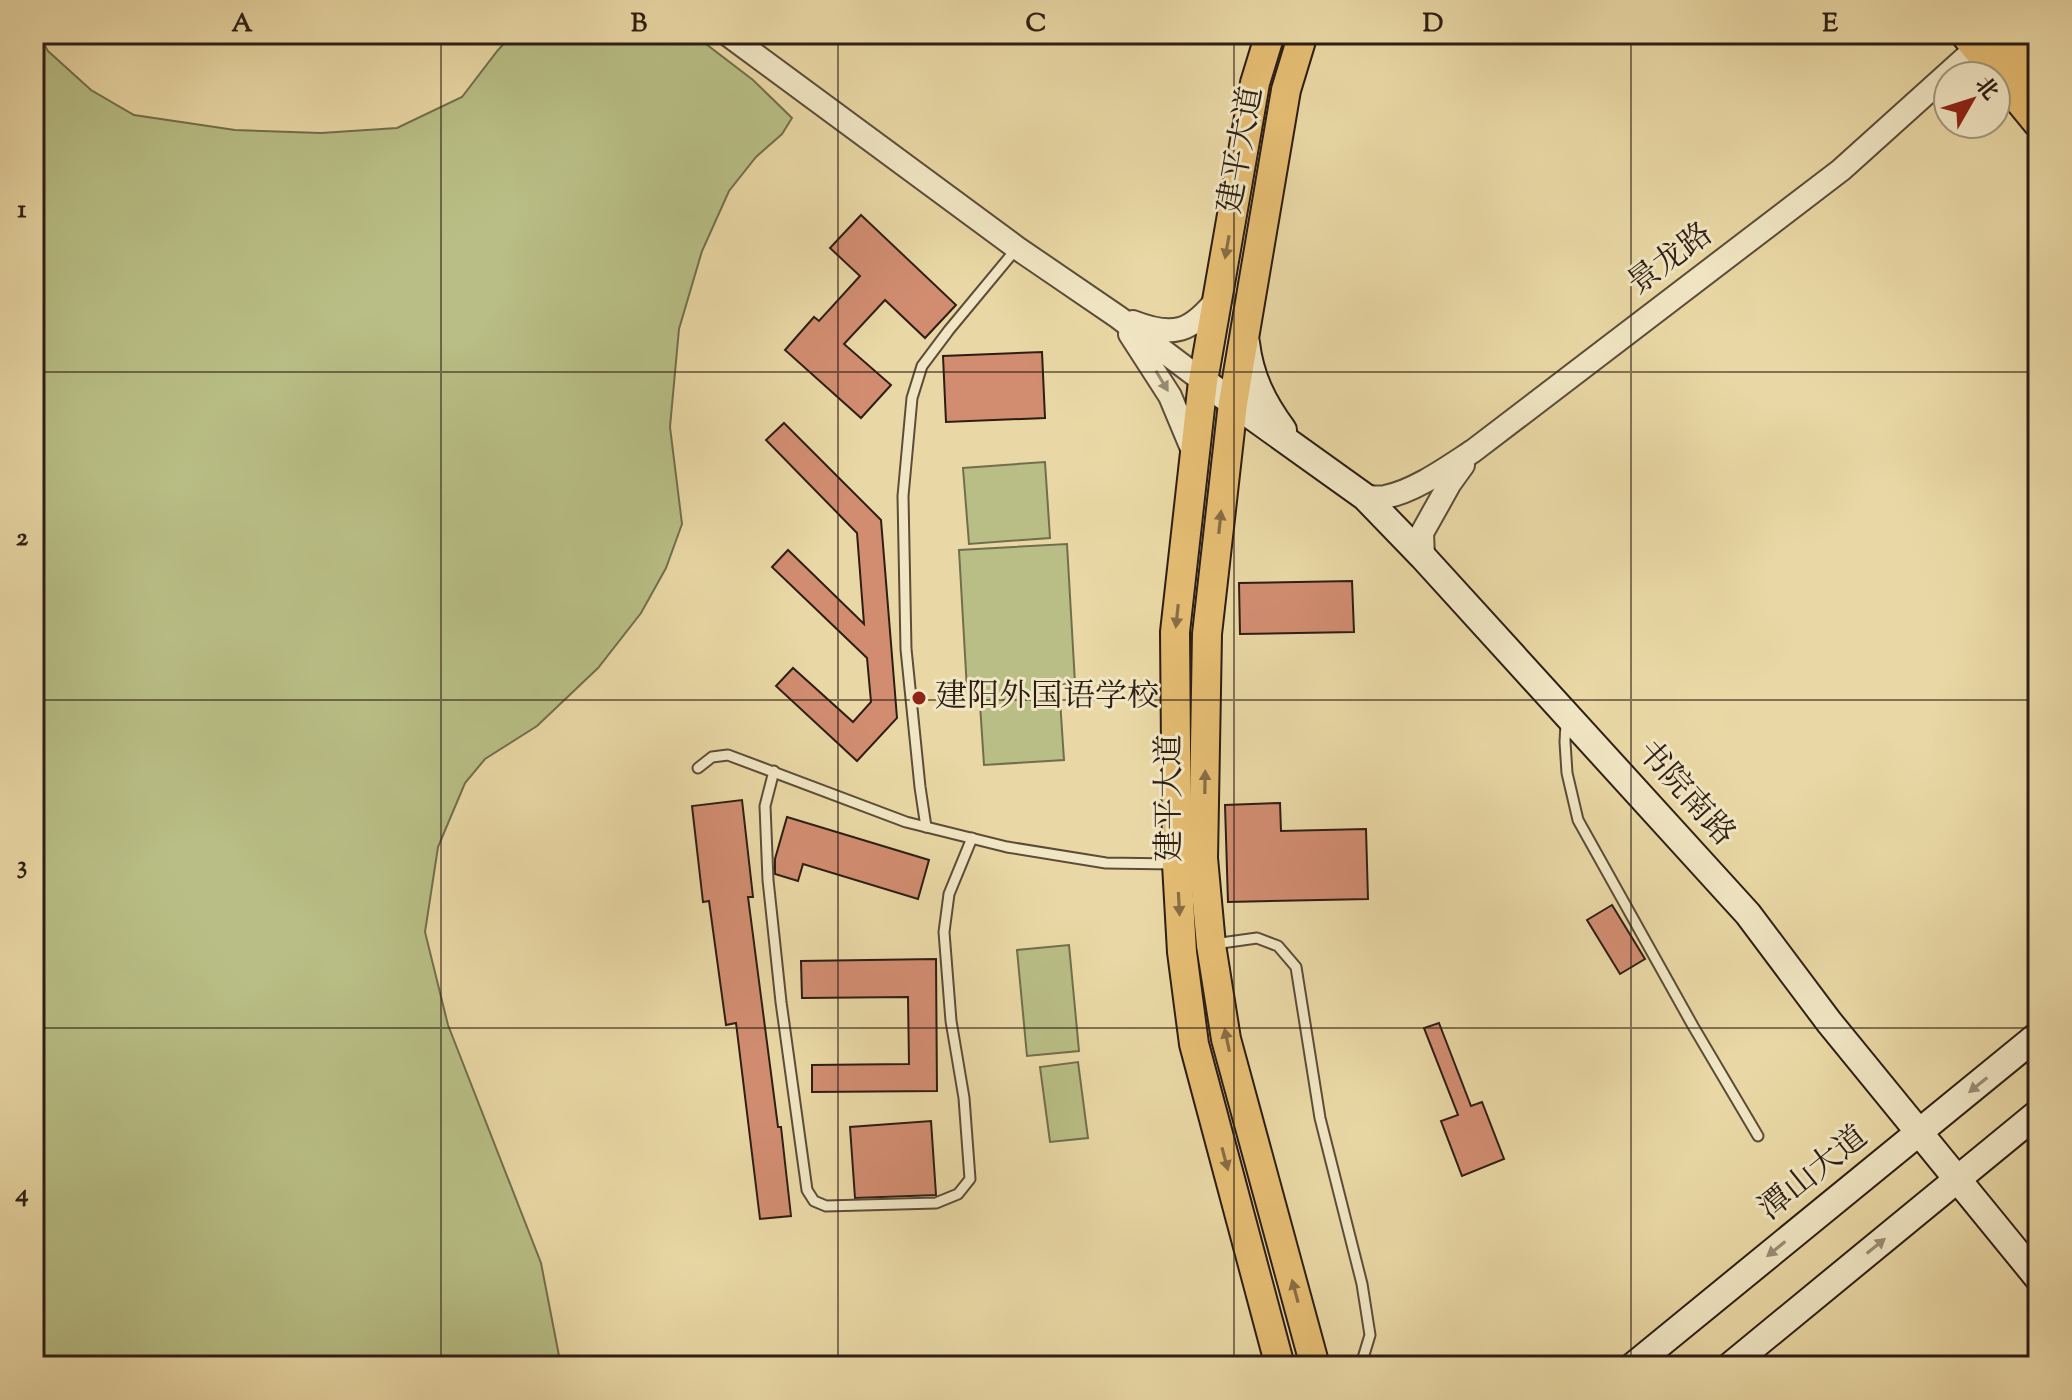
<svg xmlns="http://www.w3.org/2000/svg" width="2072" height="1400" font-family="'Sorts Mill Goudy','Noto Serif SC',serif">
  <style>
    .green { fill: #b8be85; stroke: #726e4d; stroke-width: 2 }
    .building { fill: #d28d71; stroke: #2d1e15; stroke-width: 2 }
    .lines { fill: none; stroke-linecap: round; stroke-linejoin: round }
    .service-casing { stroke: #5c4c39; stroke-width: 13 }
    .tertiary-casing { stroke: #5c4c39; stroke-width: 26 }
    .secondary-casing { stroke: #2d1e15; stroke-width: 30 }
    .primary-casing { stroke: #2d1e15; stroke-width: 32 }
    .trunk-casing { stroke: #2d1e15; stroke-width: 34 }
    .service { stroke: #f1e6c4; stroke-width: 9 }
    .tertiary { stroke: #f1e6c4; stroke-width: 22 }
    .secondary { stroke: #f1e6c4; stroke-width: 26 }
    .primary { stroke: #e4bc72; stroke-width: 28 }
    .trunk { stroke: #e4bc72; stroke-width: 30 }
    .oneway { fill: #886d44 }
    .oneway2 { fill: #998c75 }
    .grid { fill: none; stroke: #2d1e15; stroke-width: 2; stroke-opacity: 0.55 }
    .poi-dot { fill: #8f2418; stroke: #f1e6c4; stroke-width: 3 }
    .labels { text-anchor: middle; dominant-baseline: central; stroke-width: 6; stroke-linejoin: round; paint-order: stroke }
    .street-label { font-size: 32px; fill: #2d1e15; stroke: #f1e6c4 }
    .poi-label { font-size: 32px; fill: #2d1e15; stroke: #f1e6c4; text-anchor: start }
    .neatline { fill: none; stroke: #2d1e15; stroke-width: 3 }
    .grid-label { font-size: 26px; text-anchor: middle; font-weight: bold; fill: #2d1e15 }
  </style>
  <rect width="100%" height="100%" fill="#e9d8a5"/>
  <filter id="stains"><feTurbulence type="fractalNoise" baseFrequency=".0025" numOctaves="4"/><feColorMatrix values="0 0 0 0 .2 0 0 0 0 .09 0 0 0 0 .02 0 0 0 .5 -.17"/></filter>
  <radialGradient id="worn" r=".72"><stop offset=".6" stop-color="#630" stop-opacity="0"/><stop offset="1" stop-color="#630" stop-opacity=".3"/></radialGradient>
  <g class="green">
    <path d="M34 34H38L48 51 91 90 134 115 235 130 321 133 397 128 462 97 498 50 513 34H688L698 38 753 80 792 118 782 134 756 157 729 191 702 251 679 329 670 427 682 524 666 568 641 613 598 668 537 726 485 759 465 783 438 847 425 932 448 1025 541 1263 561 1366H34Z"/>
    <path d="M1045 462 1050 538 969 544 963 468Z"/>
    <path d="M1067 544 1075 683 1059 685 1064 760 984 765 979 689 967 690 959 550Z"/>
    <path d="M1069 945 1079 1051 1027 1056 1017 950Z"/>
    <path d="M1078 1062 1088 1138 1050 1142 1040 1067Z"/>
  </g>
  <g class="building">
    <path d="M861 215 956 305 925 338 885 300 844 344 891 385 861 418 785 350 814 317 819 321 860 276 830 248Z"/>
    <path d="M1042 352 1045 418 946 422 943 356Z"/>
    <path d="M784 423 881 520 897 718 857 761 776 686 793 668 853 722 871 702 867 658 772 567 788 550 864 624 857 533 766 440Z"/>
    <path d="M1352 581 1354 632 1240 634 1239 583Z"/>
    <path d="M742 800 753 897H748L778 1127H781L791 1216 760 1219 736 1023 726 1025 709 901 703 902 692 806Z"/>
    <path d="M1280 803 1281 831 1366 829 1368 899 1228 902 1225 805Z"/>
    <path d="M787 817 929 860 918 899 803 864 798 881 775 874V859Z"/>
    <path d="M1612 905 1645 959 1620 974 1587 920Z"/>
    <path d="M936 959 937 1091 812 1092V1065L909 1064 908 997 802 998 801 961Z"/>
    <path d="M1439 1023 1471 1106 1482 1102 1504 1159 1462 1176 1441 1121 1458 1115 1424 1028Z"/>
    <path d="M931 1121 936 1195 855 1198 850 1127Z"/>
  </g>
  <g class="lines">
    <g class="service-casing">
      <g id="service">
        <path d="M1566 722 1565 742 1567 773 1578 820 1693 1026 1758 1136"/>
        <path d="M698 768 712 757 728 755 906 822 1007 847 1106 863 1174 864"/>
        <path d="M774 771 765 806 768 880 781 1002 807 1190 814 1201 826 1206 936 1203 958 1194 970 1179 964 1098 951 1021 944 932 949 894 972 838"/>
        <path d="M926 827 920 787 906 649 903 496 912 398 922 366 949 330 1017 248"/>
        <path d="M1214 944 1257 938 1278 946 1296 967 1320 1118 1362 1284 1370 1335 1363 1358 1354 1366"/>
      </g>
    </g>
    <g class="tertiary-casing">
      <g id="tertiary">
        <path d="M727 34 1017 248 1118 317 1203 381"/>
        <path d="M1974 76 2027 34"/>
        <path d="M1133 322C1174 338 1191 332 1218 298"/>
        <path d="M1130 334 1170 396 1193 451"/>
        <path d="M1365 497C1371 497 1379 498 1385 497 1415 491 1447 468 1473 451L1841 170 1992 34"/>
        <path d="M1423 557 1422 533 1450 483 1463 465"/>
      </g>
    </g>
    <g class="secondary-casing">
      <g id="secondary">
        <path d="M1246 343C1250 377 1263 403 1283 430"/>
        <path d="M1203 381 1365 497 1423 557 1748 914 1829 1022 2038 1278"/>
        <path d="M1633 1366 2038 1035"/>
        <path d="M1730 1366 2038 1113"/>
      </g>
    </g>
    <g class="primary-casing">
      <g id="primary">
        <path d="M1270 34 1255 83 1203 381 1175 632 1177 864 1182 952 1194 1044 1280 1366"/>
        <path d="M1303 34 1286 90 1233 403 1207 634 1203 858 1211 945 1226 1039 1315 1366"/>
      </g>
    </g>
    <g class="trunk-casing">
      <g id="trunk">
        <path d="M1966 34 2038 122"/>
        <path d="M2004 34 2038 76"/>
      </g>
    </g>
    <use href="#service" class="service"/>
    <use href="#tertiary" class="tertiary"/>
    <use href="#secondary" class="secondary"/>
    <use href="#primary" class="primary"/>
    <use href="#trunk" class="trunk"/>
  </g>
  <defs><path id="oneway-solid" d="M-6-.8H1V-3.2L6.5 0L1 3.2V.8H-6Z" transform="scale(2)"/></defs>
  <g class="oneway">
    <use href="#oneway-solid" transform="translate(1227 247) rotate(100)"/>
    <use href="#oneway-solid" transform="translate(1220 522) rotate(-84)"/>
    <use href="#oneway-solid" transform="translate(1177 616) rotate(96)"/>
    <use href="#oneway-solid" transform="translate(1205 782) rotate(-89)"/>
    <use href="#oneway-solid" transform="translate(1179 904) rotate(87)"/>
    <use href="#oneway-solid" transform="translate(1227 1040) rotate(-102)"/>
    <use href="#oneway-solid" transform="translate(1225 1159) rotate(75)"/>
    <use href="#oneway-solid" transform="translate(1295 1291) rotate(-105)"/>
  </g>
  <g class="oneway2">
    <use href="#oneway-solid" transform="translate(1162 381) rotate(59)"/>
    <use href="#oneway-solid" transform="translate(1978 1085) rotate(141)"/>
    <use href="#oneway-solid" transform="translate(1876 1246) rotate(-39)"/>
    <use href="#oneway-solid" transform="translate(1776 1249) rotate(141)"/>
  </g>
  <path class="grid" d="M441 34V1366M838 34V1366M1234 34V1366M1631 34V1366M34 372H2038M34 700H2038M34 1028H2038"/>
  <circle class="poi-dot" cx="919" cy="698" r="8"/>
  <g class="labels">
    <g class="street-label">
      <text transform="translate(1242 150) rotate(-80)">建平大道</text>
      <text transform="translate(1671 260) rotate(-37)">景龙路</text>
      <text transform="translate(1685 794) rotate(48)">书院南路</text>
      <text transform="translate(1171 798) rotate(-90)">建平大道</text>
      <text transform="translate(1814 1174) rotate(-39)">潭山大道</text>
    </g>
    <g class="poi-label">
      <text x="935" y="698">建阳外国语学校</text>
    </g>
  </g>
  <rect width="2072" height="1400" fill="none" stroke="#e9d8a5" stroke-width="88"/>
  <g transform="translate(1972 100) rotate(51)"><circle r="38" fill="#f1e6c4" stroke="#a3967e" stroke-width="2"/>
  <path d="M0-6L14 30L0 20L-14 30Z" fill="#8f2418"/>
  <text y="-12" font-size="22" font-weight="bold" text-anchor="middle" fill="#2d1e15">北</text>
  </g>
  <rect x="44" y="44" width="1984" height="1312" class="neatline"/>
  <g class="grid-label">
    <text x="242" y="31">A</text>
    <text x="639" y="31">B</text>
    <text x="1036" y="31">C</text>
    <text x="1433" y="31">D</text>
    <text x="1830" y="31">E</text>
    <text x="22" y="217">1</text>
    <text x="22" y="545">2</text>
    <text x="22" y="873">3</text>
    <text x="22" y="1201">4</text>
  </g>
  <rect width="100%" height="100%" filter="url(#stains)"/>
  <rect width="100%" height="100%" fill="url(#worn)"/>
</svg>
